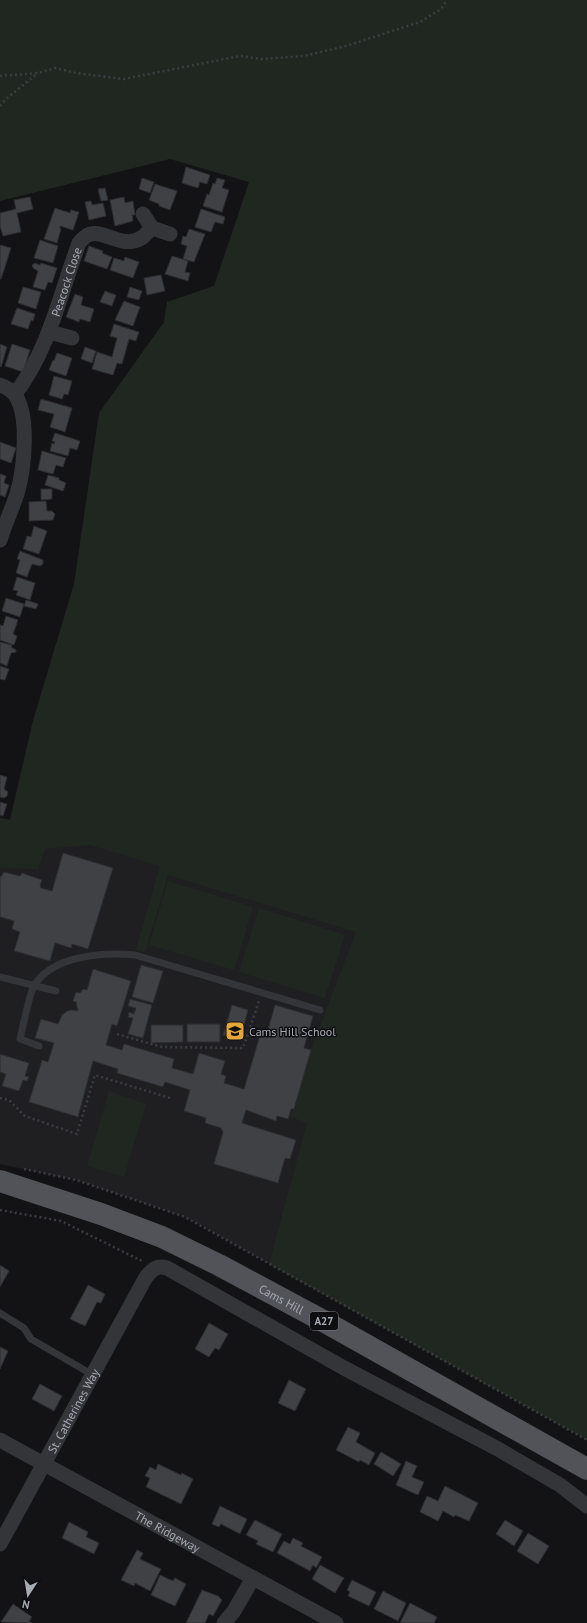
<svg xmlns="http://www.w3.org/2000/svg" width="587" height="1623" font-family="'PT Sans',sans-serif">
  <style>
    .built { fill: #1f1f22 }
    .green { fill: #202720 }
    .building { fill: #404145; stroke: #2d2d31 }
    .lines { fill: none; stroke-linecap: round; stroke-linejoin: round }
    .path { stroke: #3b3c40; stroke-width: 2.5; stroke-dasharray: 2 3; stroke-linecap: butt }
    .service { stroke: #343539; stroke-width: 7 }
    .minor { stroke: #343539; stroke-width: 15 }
    .primary { stroke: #515358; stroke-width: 22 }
    .labels { text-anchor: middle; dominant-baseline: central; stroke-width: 3; stroke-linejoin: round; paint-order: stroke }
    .shield { fill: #0e0e10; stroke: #787c83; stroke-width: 1 }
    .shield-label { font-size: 11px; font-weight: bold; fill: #a6abb4 }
    .street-label { font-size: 12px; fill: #a6abb4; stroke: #0e0e10 }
    .poi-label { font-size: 12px; fill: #a6abb4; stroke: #0e0e10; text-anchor: start }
  </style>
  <rect width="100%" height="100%" fill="#131315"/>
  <path class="built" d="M74 584 503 699 379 1325 185 1217 76 1180 0 1164V818L10 820 33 721Z"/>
  <g class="green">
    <path d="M0 0H587V1440L269 1264 307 1123 288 1116 294 1109 311 1050 356 932 168 875 145 952 136 950 160 866 90 845 45 849 38 869 0 868V818L10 820 33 721 74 584 99 413 164 322 167 302 214 286 249 182 170 159 0 201Z"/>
    <path d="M168 881 253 907 234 970 149 945Z"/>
    <path d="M259 908 345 935 325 998 239 972Z"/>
    <path d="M109 1091 146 1104 124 1177 87 1166Z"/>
  </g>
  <g class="building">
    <path d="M186 167 210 175 207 184 200 182 198 188 182 183Z"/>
    <path d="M142 178 154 182 150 193 139 189Z"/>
    <path d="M217 178 225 180 222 188 229 190 222 212 203 206 207 194 209 195 213 183 215 184Z"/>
    <path d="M155 184 177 191 170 210 159 206V204L149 200Z"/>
    <path d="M105 188 108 200 101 201 98 189Z"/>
    <path d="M30 197 33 209 17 213 21 232 3 236 0 226V213L16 209 14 200Z"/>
    <path d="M124 197 125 203 133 201 135 215H132L133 221 115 226 110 200Z"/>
    <path d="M91 201 92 205 103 203 106 216 89 220 85 202Z"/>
    <path d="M55 208 70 213 71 210 79 212 73 230 60 226V229H61L57 243 44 239Z"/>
    <path d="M201 209 225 217 223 224 215 222 211 232 195 227Z"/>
    <path d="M189 229 205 234 194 262 183 259 187 246 181 244 183 236 186 237Z"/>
    <path d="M40 240 58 246 53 263 34 258Z"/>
    <path d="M0 245 11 248 1 279H0Z"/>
    <path d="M89 246 103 251 102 253 112 257 107 269 84 261Z"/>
    <path d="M172 256 188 261 185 272 190 273 188 281 165 274Z"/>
    <path d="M125 257 139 262 133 278 110 270 114 258 124 261Z"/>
    <path d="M35 263 40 265 41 263 57 268 52 283 48 282 45 290 33 287 38 271 33 268 32 265Z"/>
    <path d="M161 275 165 291 147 295 144 278Z"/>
    <path d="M23 287 41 292 36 309 18 303Z"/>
    <path d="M130 287 142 291 139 300 127 297Z"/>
    <path d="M105 291 116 295 112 306 100 302Z"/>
    <path d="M75 294 83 297 81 305 94 309 90 322 80 319 79 322 66 317Z"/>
    <path d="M124 301 140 307 133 326 115 320Z"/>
    <path d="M17 308 35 314 33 321 31 320 28 329 11 324Z"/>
    <path d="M114 324 139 332 136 341 129 339 122 364 117 363 113 375 92 369 97 352 112 357 117 338 110 336Z"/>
    <path d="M0 344 7 347 1 367 0 366Z"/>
    <path d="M12 344 30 350 23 372 5 366Z"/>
    <path d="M85 347 96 351 92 363 81 359Z"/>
    <path d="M57 353 72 358 66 376 49 370 53 360 54 361Z"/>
    <path d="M54 376 72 381 68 395 64 394 62 399 49 395Z"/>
    <path d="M41 399 72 408 65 432 50 427 54 414 38 410Z"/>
    <path d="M55 433 80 441 77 450 70 448 68 456 50 451 52 443 54 444 55 442 52 441Z"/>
    <path d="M0 442 16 448 11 463 0 459Z"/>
    <path d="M42 451 66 458 63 467 56 465 53 474 38 470Z"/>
    <path d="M0 474 6 476 4 483 9 485 5 497 0 495Z"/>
    <path d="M48 475 59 478V480L66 483 63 491 45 485Z"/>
    <path d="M41 489H52V499L41 500Z"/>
    <path d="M46 501 47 511H52L55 514 53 520 29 521V502Z"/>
    <path d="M34 526 47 531 39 554 23 549 27 536 31 537Z"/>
    <path d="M20 551 43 560V564L40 566 32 564 27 577 16 573 20 560 17 559Z"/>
    <path d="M17 577 35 583 30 600 16 595 18 591 13 590Z"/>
    <path d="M6 598 24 604 20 617 2 611Z"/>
    <path d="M26 600 38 604 36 609 24 606Z"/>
    <path d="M6 616 18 620 13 634 17 636 14 645 0 640V625L3 626Z"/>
    <path d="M0 642 12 645 11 647 16 650V652L11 653 7 666 0 663Z"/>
    <path d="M0 666 9 669 5 680 0 679Z"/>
    <path d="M0 775 7 777 4 789 8 792 7 796 4 798 0 797Z"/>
    <path d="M0 802 7 804 3 816 0 815Z"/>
    <path d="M63 853 113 868 88 949 72 944 71 948 55 943 50 961 14 951 20 932 12 929 14 921 0 917V877H1L4 872 20 876 22 873 42 880 40 885 41 888 52 891Z"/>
    <path d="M141 965 163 971 153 1003 132 997Z"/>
    <path d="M93 969 131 981 117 1026 112 1024 106 1045 122 1050 124 1044 174 1059 172 1068 193 1074 199 1053 225 1061 221 1074 226 1076 224 1083 244 1089 260 1035 266 1036 275 1005 313 1016 304 1048 311 1050 294 1109H291L288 1119 277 1116 276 1121 246 1110 242 1123 296 1140 290 1159 285 1158 278 1183 214 1164 223 1132 221 1128 205 1123 206 1118 184 1111 190 1090 165 1082 163 1087 117 1073 118 1069 93 1061 78 1117 29 1102 42 1060 48 1062 54 1043 35 1038 41 1019 58 1024 62 1015 67 1011 72 1010 78 1011 76 1002 73 1001 76 992 80 993 83 989 87 990Z"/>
    <path d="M130 999 152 1005 143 1038 128 1034 133 1018 128 1017 129 1012 134 1014 136 1008 128 1006Z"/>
    <path d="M232 1005 248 1010 240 1040 223 1035Z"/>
    <rect x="187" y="1024" width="33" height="18"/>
    <path d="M151 1025H183V1042L151 1043Z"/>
    <path d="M0 1054 29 1063 25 1076 29 1077 27 1081 23 1080 19 1091 2 1086 6 1074 0 1072Z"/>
    <path d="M0 1265 9 1271 0 1287Z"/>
    <path d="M88 1285 105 1294 101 1303 97 1302 85 1326 70 1319Z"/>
    <path d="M209 1323 228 1334 219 1350 215 1348 209 1357 195 1349Z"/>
    <path d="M0 1347 8 1351 0 1369Z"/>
    <path d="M289 1380 306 1389 295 1411 278 1403Z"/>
    <path d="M40 1384 62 1396 54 1411 32 1399Z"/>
    <path d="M348 1427 360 1433 356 1442 375 1453 369 1465 360 1460 359 1462 336 1450Z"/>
    <path d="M381 1452 401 1464 393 1476 374 1464Z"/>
    <path d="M406 1461 417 1466 412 1477 424 1482 418 1495 396 1485Z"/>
    <path d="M158 1464 181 1475 182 1473 193 1479 181 1504 146 1487 150 1478 145 1476 150 1467 156 1470Z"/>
    <path d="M445 1486 478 1503 469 1521 455 1515 454 1517 443 1511 438 1521 420 1512 427 1496 438 1501Z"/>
    <path d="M220 1506 247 1519 240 1534 221 1524 219 1527 212 1524Z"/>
    <path d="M255 1520 282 1534 273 1552 256 1544 258 1541 246 1535Z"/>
    <path d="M505 1520 523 1531 514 1546 496 1534Z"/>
    <path d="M69 1522 88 1532 86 1537 99 1543 94 1554 62 1538Z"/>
    <path d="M528 1533 549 1546 538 1564 517 1551Z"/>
    <path d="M293 1538 303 1543 301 1546 322 1557 316 1568 313 1565 310 1571 277 1553 284 1541 290 1544Z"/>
    <path d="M137 1550 143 1553 140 1559 161 1569 150 1591 135 1583 134 1586 121 1580Z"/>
    <path d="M320 1565 344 1578 335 1593 312 1579Z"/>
    <path d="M160 1575 173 1581 175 1578 186 1584 175 1606 151 1595Z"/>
    <path d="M352 1580 376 1592 369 1606 348 1596 350 1592 347 1590Z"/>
    <path d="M202 1590 218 1596 222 1600 213 1616 209 1614 205 1623H186Z"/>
    <path d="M383 1591 406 1603 398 1621 374 1609Z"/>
    <path d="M410 1603 437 1617 434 1623H400Z"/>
    <path d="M13 1604 32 1617 29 1621 32 1623 1 1622Z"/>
  </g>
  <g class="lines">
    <g class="path">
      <path d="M0 76 38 73 55 68 76 73 124 79 240 56 262 59 304 56 346 46 420 22 441 9 447 0"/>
      <path d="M0 106 6 99 38 73"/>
      <path d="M117 1034 162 1047 243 1048 259 1001"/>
      <path d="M0 1098 9 1100 25 1116 77 1134 95 1075 170 1098"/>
      <path d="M24 1169 76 1180 185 1217 587 1440"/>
      <path d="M0 1210 61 1221 144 1262"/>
    </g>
    <g class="service">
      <path d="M0 977 56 991"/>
      <path d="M39 1046 20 1039C23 1027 29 995 34 986 52 955 104 952 135 955L320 1010"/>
      <path d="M0 1313 24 1328 31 1339 93 1375"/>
    </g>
    <g class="minor">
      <path d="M143 214 152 228 170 234"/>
      <path d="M49 332 72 338"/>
      <path d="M0 385C6 387 11 389 15 395 30 416 24 470 17 494 12 509 5 524 0 540"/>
      <path id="s1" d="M15 394C49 350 60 294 79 243 97 217 118 254 143 237 146 234 149 231 152 228"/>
      <path id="s2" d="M0 1440 336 1623"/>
      <path id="s3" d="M0 1544 146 1277C153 1269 156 1265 167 1268L344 1368 498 1449 560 1485 587 1506"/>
      <path d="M224 1623 234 1611 253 1578"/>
    </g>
    <path class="primary" id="s4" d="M0 1181 101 1214 162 1237 219 1265 327 1323 587 1469"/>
  </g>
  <defs>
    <g id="school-square" transform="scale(1)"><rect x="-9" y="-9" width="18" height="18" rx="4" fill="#e5a63b" stroke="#0e0e10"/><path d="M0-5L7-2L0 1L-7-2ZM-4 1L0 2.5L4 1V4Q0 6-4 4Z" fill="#111"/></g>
  </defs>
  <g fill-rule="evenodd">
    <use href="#school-square" x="235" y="1031"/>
  </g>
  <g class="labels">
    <rect class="shield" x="310" y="1312" width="28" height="18" rx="3"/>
    <g class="shield-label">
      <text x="324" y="1321">A27</text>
    </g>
    <g class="street-label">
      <text stroke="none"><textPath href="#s1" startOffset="124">Peacock Close</textPath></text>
      <text stroke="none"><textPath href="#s4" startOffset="306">Cams Hill</textPath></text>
      <text stroke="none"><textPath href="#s3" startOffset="152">St. Catherines Way</textPath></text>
      <text stroke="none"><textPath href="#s2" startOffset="191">The Ridgeway</textPath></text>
    </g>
    <g class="poi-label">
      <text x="249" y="1031">Cams Hill School</text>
    </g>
  </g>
  <g transform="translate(28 1595) rotate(192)" stroke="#0e0e10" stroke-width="3" paint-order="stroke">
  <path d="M0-3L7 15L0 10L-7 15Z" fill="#a6abb4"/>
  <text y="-6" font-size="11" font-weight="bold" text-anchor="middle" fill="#a6abb4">N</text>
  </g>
</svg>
